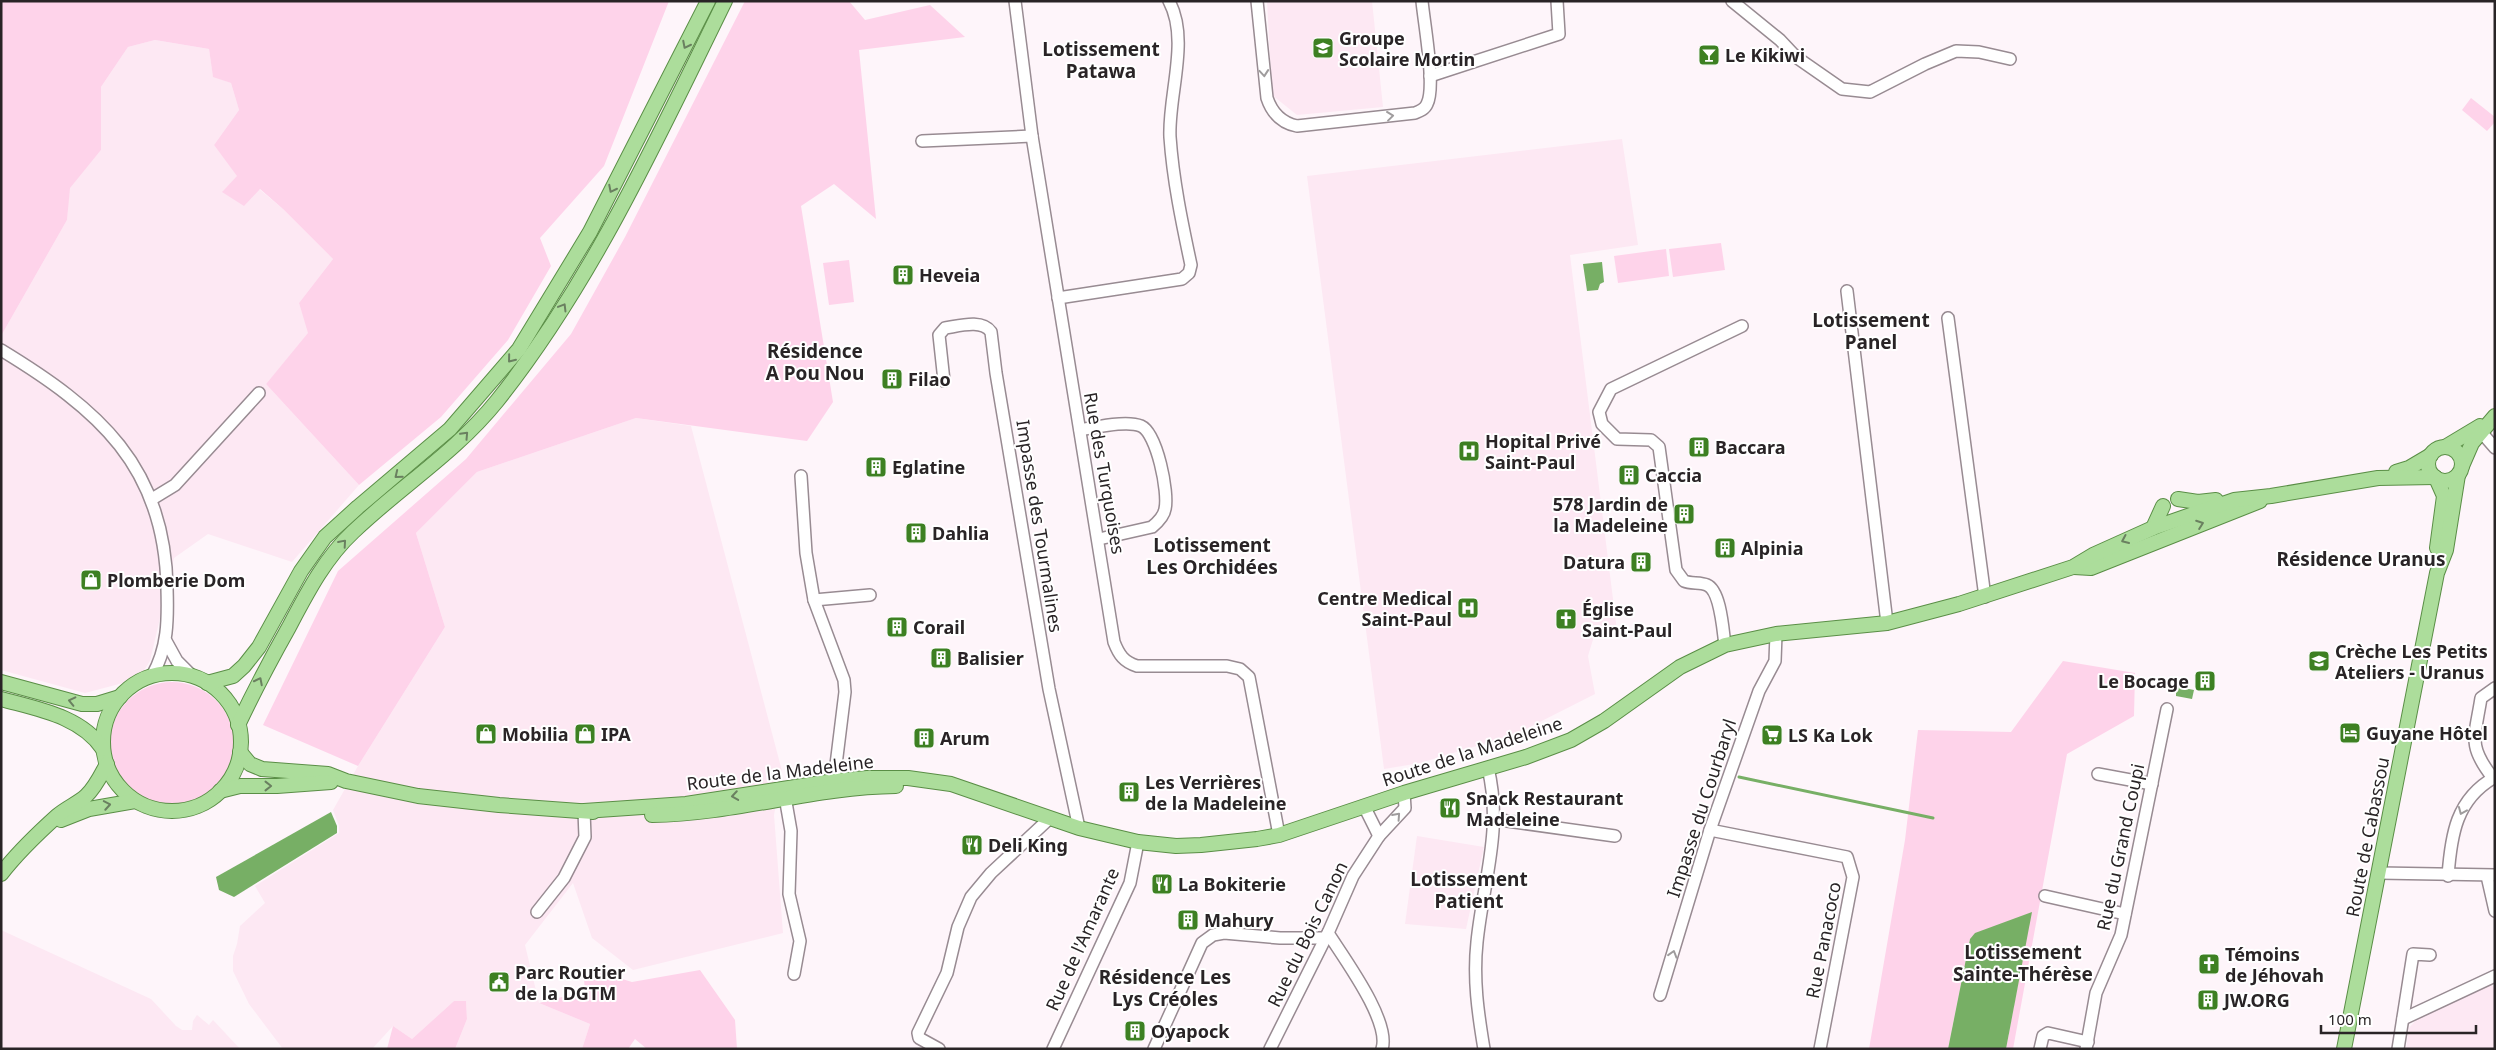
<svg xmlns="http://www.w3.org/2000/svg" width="2496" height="1050" font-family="'Noto Sans',sans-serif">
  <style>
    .built { fill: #fde8f3 }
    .green { fill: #fed3ea }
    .water { fill: #77af65 }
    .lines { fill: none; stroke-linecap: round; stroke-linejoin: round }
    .stream { stroke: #77af65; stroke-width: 3 }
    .minor-casing { stroke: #988b92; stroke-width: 14 }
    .major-casing { stroke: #5a8e46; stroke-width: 16 }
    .minor { stroke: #fff; stroke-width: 11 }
    .major { stroke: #acdd9b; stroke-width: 14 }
    .oneway { stroke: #6a8060 }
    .oneway2 { stroke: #9f9c9d }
    .labels { text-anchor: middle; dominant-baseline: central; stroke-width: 4; stroke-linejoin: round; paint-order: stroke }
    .poi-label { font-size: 18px; font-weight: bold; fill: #292426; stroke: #fff; text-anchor: start }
    .street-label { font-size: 18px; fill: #292426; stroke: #fff }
    .neighbourhood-label { font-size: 19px; font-weight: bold; fill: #292426; stroke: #fff }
  </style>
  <rect width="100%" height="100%" fill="#fef5fa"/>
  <g class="built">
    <path d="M1267 1H1372L1383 107 1297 115 1272 95Z"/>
    <path d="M155 40 209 49 213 76 231 83 239 110 214 145 238 176 223 191 259 189 283 209 333 259 299 303 309 333 266 384 359 485 292 562 208 534 174 558 150 661 143 672 123 683 85 693 1 670V336L67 220 69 188 101 150V87L128 47Z"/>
    <path d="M1622 139 1638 245 1570 255 1617 631 1595 633 1588 656 1595 694 1516 734 1420 763 1384 769 1307 176Z"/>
    <path d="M636 418 691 426 782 771 774 815 783 933 633 970 592 938 573 883 525 945 539 1003 590 1024 582 1049H455L467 1019 466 1001H454L412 1039 393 1026 372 1049H283L249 1004 233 971V956L237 944 240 926 265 903 255 886 339 833V826L333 810 358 766 445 627 416 533 477 472Z"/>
    <path d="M1417 836 1484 847 1466 929 1405 924Z"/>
    <path d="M1 930 151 999 176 1026 182 1030H192L193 1021 197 1015 209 1025 213 1020 240 1049H1Z"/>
    <path d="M2491 985 2495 988V1049H2406L2409 1028 2418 1018Z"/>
  </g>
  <g class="green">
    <path d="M1 1H669L604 166 540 238 551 266 508 340 441 417 359 485 266 384 308 333 299 303 333 259 283 209 260 189 244 206 222 192 237 176 214 145 239 110 231 83 213 77 209 49 155 40 128 47 101 87V150L70 188 67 220 1 336Z"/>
    <path d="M745 1H849L865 20 930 5 965 37 859 50 876 219 834 184 801 206 833 402 807 441 636 418 477 472 416 533 445 627 358 766 263 725 338 571 466 459 571 334 625 237Z"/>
    <path d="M2471 98 2495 117V122L2487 131 2462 110Z"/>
    <path d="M1721 243 1725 270 1673 277 1669 249Z"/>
    <path d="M1666 249 1669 276 1618 283 1614 256Z"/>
    <path d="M849 260 854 302 829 305 823 263Z"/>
    <path d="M2063 661 2135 673 2134 716 2067 754 2013 1049H2006L2031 913 1970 939 1948 1049H1869L1905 840 1918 730 2011 732Z"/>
    <circle cx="172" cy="744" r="62"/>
    <path d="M583 967 632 982 700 970 735 1020 737 1049H647L635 1039 628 1049H582L590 1024 539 1003 585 991Z"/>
    <path d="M454 1001H466L467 1019 455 1049H387L393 1026 412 1039Z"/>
  </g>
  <g class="water">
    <path d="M1602 262 1604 282 1600 284 1598 290 1587 291 1583 264Z"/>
    <path d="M2179 687 2194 690 2192 699 2176 696V688Z"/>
    <path d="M331 812 337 826V833L234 897 219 890 216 877Z"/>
    <path d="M2032 912 2006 1049H1948L1970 939 1975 933Z"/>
  </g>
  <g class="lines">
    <path class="stream" d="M1739 777 1933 818"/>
    <g class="minor-casing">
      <g id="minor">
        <path d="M1015 1 1032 136 1114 642C1119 655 1124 662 1137 666H1227L1240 669 1249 677 1279 835"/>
        <path d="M1257 1 1267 98C1272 113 1282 123 1297 126L1415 113C1420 111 1425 109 1427 104 1436 87 1424 23 1422 1"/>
        <path d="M1732 1 1780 40 1796 57 1842 89 1870 92 1925 64 1956 51 1979 52 2010 59"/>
        <path d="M1430 76 1559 34 1557 1"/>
        <path d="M922 141 1032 136"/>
        <path d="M1847 291 1887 623"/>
        <path d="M1058 298 1182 279 1189 273 1191 265C1182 223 1173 180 1170 137 1168 95 1190 40 1169 1"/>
        <path d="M1948 318 1985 597"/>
        <path d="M1 350C98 409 165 466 167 588 168 620 168 648 152 676"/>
        <path d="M944 381 939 335 945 328C959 326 982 319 991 332L996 373 1049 689 1079 828"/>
        <path d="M1080 430C1095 427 1127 420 1141 426 1157 433 1169 493 1165 509 1164 516 1158 522 1152 527L1099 539"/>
        <path d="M2481 432 2495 448"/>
        <path d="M801 476 806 553 814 600 844 680 845 692 834 781"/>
        <path d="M152 499 175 485 259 393"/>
        <path d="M814 600 870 595"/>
        <path d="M166 641 177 661 192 676"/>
        <path d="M1725 645C1723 632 1721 591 1707 585 1700 582 1691 584 1684 581L1676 570 1659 447 1651 440 1617 439 1602 424 1599 412 1611 389 1742 326"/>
        <path d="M2098 774 2152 784"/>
        <path d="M2493 778C2467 745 2475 737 2481 698L2495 688"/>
        <path d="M784 791 791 831 789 894 800 941 794 974"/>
        <path d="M1364 806 1379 836"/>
        <path d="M1493 819 1615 836"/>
        <path d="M1710 830 1847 857 1853 877 1820 1049"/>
        <path d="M2379 873 2495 875"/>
        <path d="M2448 876C2451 835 2456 799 2495 777"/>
        <path d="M2487 876 2495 911"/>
        <path d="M2045 896 2125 914"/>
        <path d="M537 912 564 878 585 837 584 811"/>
        <path d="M1328 933C1343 957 1391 1021 1382 1049"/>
        <path d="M1660 995 1710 830 1759 691 1775 661 1776 634"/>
        <path d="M2403 1019 2495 976"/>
        <path d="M939 1049 919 1038 918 1033 947 973 958 927 971 897 991 873 1050 818"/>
        <path d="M1053 1049 1130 883 1138 842"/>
        <path d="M1154 1049 1202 943 1213 935 1224 933 1280 938H1324"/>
        <path d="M1270 1049 1328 933 1353 876 1379 836 1405 808 1404 793"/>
        <path d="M1484 1049C1478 1013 1473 979 1477 942 1483 882 1503 830 1488 768"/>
        <path d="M2040 1049 2043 1036 2048 1033 2088 1042"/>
        <path d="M2086 1049 2096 993 2121 935 2167 709"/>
        <path d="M2398 1049 2413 954 2430 955"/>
      </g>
    </g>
    <g class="major-casing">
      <g id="major">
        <path d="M2445 447 2480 426"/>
        <circle cx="2445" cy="464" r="17"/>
        <path d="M2462 466 2472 443 2495 416"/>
        <path d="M2396 472 2409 468 2431 455"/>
        <path d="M2436 478 2444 496 2437 548"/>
        <path d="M2178 499 2198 502 2216 500"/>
        <path d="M2153 528 2163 506"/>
        <path d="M2074 567 2091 568 2260 501"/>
        <circle cx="172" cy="742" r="69"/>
        <path d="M1 682 82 704H97L120 697"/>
        <path d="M207 683 233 676 244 666 259 647 301 571 325 537 358 507 450 429 519 349 590 232 708 1"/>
        <path d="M1 699C37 709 81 716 103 749"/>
        <path d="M238 725C254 691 271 659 289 627 307 593 325 558 353 532 401 486 455 453 497 401 592 282 658 137 725 1"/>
        <path d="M240 752 250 764 262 769 328 774 346 781 418 796 499 805 593 812"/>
        <path d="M220 791 240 786H277L331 782"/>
        <path d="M584 811 686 804 834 781 867 778H908L951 784 1079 828 1138 842 1176 846 1201 845 1257 839 1279 835 1404 793 1526 757 1571 740 1604 721 1680 667 1725 645 1776 634 1887 623 1959 604 2073 567 2093 555 2153 528 2234 500 2271 496 2378 478 2435 477"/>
        <path d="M652 815C734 814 814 787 896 786"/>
        <path d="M61 820 89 809 135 801"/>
        <path d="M1 874C18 852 37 834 57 816 66 808 77 804 86 796 95 788 101 775 107 764"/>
        <path d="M2344 1049 2437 573 2446 550 2458 475"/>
      </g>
    </g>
    <use href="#minor" class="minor"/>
    <use href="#major" class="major"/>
  </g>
  <defs><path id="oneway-chevron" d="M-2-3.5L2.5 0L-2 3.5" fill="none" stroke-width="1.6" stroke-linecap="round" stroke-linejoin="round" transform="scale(1.25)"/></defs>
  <g class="oneway">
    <use href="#oneway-chevron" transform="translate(686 45) rotate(117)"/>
    <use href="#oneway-chevron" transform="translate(612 189) rotate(117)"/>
    <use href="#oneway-chevron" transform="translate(563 307) rotate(-59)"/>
    <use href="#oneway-chevron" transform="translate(511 359) rotate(129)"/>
    <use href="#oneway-chevron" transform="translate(465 435) rotate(-47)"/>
    <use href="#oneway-chevron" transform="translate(398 475) rotate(141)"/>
    <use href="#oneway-chevron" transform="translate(2200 524) rotate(-20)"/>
    <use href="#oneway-chevron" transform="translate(2125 540) rotate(156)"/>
    <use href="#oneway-chevron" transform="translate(343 543) rotate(-49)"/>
    <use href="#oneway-chevron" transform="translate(259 681) rotate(-63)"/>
    <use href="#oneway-chevron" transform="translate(72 701) rotate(-167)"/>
    <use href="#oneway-chevron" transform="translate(268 786)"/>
    <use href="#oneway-chevron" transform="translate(735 796) rotate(171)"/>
    <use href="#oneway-chevron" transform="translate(107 805) rotate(-10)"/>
  </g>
  <g class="oneway2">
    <use href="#oneway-chevron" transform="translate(1264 73) rotate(85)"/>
    <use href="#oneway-chevron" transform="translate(1390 116) rotate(-7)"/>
    <use href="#oneway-chevron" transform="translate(2462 811) rotate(113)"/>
    <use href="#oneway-chevron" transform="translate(1397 816) rotate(-48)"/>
    <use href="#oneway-chevron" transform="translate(1673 954) rotate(-73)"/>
  </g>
  <defs>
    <g id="school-square" transform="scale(1.125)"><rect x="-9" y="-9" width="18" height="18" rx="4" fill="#3d8022" stroke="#fff"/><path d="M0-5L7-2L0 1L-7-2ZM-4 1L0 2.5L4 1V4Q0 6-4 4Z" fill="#fff"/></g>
    <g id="bar-square" transform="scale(1.125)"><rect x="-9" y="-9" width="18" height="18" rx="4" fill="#3d8022" stroke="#fff"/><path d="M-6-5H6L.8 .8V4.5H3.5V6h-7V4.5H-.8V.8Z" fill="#fff"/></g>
    <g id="building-square" transform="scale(1.125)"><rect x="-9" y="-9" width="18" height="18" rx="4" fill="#3d8022" stroke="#fff"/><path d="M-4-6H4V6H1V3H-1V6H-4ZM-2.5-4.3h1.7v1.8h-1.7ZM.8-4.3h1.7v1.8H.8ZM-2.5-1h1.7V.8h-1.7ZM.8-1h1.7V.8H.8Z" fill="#fff"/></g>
    <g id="hospital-square" transform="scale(1.125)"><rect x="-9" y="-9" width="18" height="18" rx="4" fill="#3d8022" stroke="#fff"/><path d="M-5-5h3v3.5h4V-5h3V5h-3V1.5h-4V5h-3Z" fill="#fff"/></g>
    <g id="shop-square" transform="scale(1.125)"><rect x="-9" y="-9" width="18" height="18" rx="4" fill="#3d8022" stroke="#fff"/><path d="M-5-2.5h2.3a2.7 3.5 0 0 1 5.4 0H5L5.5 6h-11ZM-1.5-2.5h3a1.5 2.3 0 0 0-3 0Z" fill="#fff"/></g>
    <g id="church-square" transform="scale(1.125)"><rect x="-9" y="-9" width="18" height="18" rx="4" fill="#3d8022" stroke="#fff"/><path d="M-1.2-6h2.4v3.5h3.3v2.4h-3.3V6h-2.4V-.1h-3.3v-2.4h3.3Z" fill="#fff"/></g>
    <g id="hotel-square" transform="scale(1.125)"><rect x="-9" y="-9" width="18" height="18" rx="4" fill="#3d8022" stroke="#fff"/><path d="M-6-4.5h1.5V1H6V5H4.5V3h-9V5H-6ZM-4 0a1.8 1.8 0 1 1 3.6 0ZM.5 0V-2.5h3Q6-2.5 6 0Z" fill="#fff"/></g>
    <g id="supermarket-square" transform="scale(1.125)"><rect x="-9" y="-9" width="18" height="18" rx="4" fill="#3d8022" stroke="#fff"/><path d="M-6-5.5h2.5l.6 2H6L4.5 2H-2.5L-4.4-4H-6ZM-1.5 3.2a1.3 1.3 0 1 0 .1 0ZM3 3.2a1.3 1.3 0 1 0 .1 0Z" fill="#fff"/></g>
    <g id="restaurant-square" transform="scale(1.125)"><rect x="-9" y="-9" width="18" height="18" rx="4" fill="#3d8022" stroke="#fff"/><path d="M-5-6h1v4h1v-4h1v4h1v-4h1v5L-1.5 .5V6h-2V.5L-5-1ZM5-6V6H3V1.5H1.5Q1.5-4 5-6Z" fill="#fff"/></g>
    <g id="civic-square" transform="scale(1.125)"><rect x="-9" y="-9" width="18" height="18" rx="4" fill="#3d8022" stroke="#fff"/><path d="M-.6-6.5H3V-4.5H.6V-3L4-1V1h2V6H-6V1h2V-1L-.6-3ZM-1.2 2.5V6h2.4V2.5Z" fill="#fff"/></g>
  </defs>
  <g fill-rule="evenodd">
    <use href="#school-square" x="1323" y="48"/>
    <use href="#bar-square" x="1709" y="55"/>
    <use href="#building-square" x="903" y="275"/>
    <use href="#building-square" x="892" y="379"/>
    <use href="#building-square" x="1699" y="447"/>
    <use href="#hospital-square" x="1469" y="451"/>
    <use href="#building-square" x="876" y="467"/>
    <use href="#building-square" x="1629" y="475"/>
    <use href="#building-square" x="1684" y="514"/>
    <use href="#building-square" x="916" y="533"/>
    <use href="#building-square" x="1725" y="548"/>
    <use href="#building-square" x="1641" y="562"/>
    <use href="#shop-square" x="91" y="580"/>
    <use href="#hospital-square" x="1468" y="608"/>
    <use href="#church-square" x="1566" y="619"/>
    <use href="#building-square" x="897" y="627"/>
    <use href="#building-square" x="941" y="658"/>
    <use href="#school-square" x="2319" y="661"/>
    <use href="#building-square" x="2205" y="681"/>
    <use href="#hotel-square" x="2350" y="733"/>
    <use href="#shop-square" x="486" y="734"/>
    <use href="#shop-square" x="585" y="734"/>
    <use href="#supermarket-square" x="1772" y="735"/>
    <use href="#building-square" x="924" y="738"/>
    <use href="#building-square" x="1129" y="792"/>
    <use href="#restaurant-square" x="1450" y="808"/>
    <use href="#restaurant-square" x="972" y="845"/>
    <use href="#restaurant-square" x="1162" y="884"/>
    <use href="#building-square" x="1188" y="920"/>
    <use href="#church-square" x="2209" y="964"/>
    <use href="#civic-square" x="499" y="982"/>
    <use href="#building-square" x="2208" y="1000"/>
    <use href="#building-square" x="1135" y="1031"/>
  </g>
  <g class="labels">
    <g class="poi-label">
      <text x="1339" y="38">Groupe<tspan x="1339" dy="21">Scolaire Mortin</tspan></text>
      <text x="1725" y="55">Le Kikiwi</text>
      <text x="919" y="275">Heveia</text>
      <text x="908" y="379">Filao</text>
      <text x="1485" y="441">Hopital Privé<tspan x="1485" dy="21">Saint-Paul</tspan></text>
      <text x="1715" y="447">Baccara</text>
      <text x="892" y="467">Eglatine</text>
      <text x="1645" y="475">Caccia</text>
      <text x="1668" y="504" text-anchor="end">578 Jardin de<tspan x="1668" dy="21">la Madeleine</tspan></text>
      <text x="932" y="533">Dahlia</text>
      <text x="1741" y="548">Alpinia</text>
      <text x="1625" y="562" text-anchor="end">Datura</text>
      <text x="107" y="580">Plomberie Dom</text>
      <text x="1452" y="598" text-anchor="end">Centre Medical<tspan x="1452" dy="21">Saint-Paul</tspan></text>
      <text x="1582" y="609">Église<tspan x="1582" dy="21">Saint-Paul</tspan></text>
      <text x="913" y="627">Corail</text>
      <text x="2335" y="651">Crèche Les Petits<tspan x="2335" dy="21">Ateliers - Uranus</tspan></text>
      <text x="957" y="658">Balisier</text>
      <text x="2189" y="681" text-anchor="end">Le Bocage</text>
      <text x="2366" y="733">Guyane Hôtel</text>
      <text x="502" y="734">Mobilia</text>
      <text x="601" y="734">IPA</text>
      <text x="1788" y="735">LS Ka Lok</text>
      <text x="940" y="738">Arum</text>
      <text x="1145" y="782">Les Verrières<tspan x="1145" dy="21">de la Madeleine</tspan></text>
      <text x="1466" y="798">Snack Restaurant<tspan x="1466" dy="21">Madeleine</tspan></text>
      <text x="988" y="845">Deli King</text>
      <text x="1178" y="884">La Bokiterie</text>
      <text x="1204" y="920">Mahury</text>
      <text x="2225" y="954">Témoins<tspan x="2225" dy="21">de Jéhovah</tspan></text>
      <text x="515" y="972">Parc Routier<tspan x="515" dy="21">de la DGTM</tspan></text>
      <text x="2224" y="1000">JW.ORG</text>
      <text x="1151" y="1031">Oyapock</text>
    </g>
    <g class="street-label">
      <text transform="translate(1105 473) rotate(80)">Rue des Turquoises</text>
      <text transform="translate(1040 526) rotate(81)">Impasse des Tourmalines</text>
      <text transform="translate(1472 751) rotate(-18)">Route de la Madeleine</text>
      <text transform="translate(780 772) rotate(-7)">Route de la Madeleine</text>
      <text transform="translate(1701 808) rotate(-72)">Impasse du Courbaryl</text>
      <text transform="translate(2367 837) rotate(-79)">Route de Cabassou</text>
      <text transform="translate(2120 847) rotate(-78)">Rue du Grand Coupi</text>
      <text transform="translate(1307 934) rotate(-64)">Rue du Bois Canon</text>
      <text transform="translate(1082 939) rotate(-66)">Rue de l'Amarante</text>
      <text transform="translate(1823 940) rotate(-79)">Rue Panacoco</text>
    </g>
    <g class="neighbourhood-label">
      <text x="1101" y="49">Lotissement<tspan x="1101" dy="22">Patawa</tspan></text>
      <text x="1871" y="320">Lotissement<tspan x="1871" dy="22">Panel</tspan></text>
      <text x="815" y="351">Résidence<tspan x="815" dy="22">A Pou Nou</tspan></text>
      <text x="1212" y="545">Lotissement<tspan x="1212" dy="22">Les Orchidées</tspan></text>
      <text x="2361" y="559">Résidence Uranus</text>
      <text x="1469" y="879">Lotissement<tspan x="1469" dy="22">Patient</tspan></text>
      <text x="2023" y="952">Lotissement<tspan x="2023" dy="22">Sainte-Thérèse</tspan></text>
      <text x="1165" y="977">Résidence Les<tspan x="1165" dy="22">Lys Créoles</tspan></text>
    </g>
  </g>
  <rect width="2496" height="1050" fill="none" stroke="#292426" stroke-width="5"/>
  <path d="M2321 1025v8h155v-8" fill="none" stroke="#292426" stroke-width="2.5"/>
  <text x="2328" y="1025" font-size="15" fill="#292426" stroke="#ffffff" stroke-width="4" paint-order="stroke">100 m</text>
</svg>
